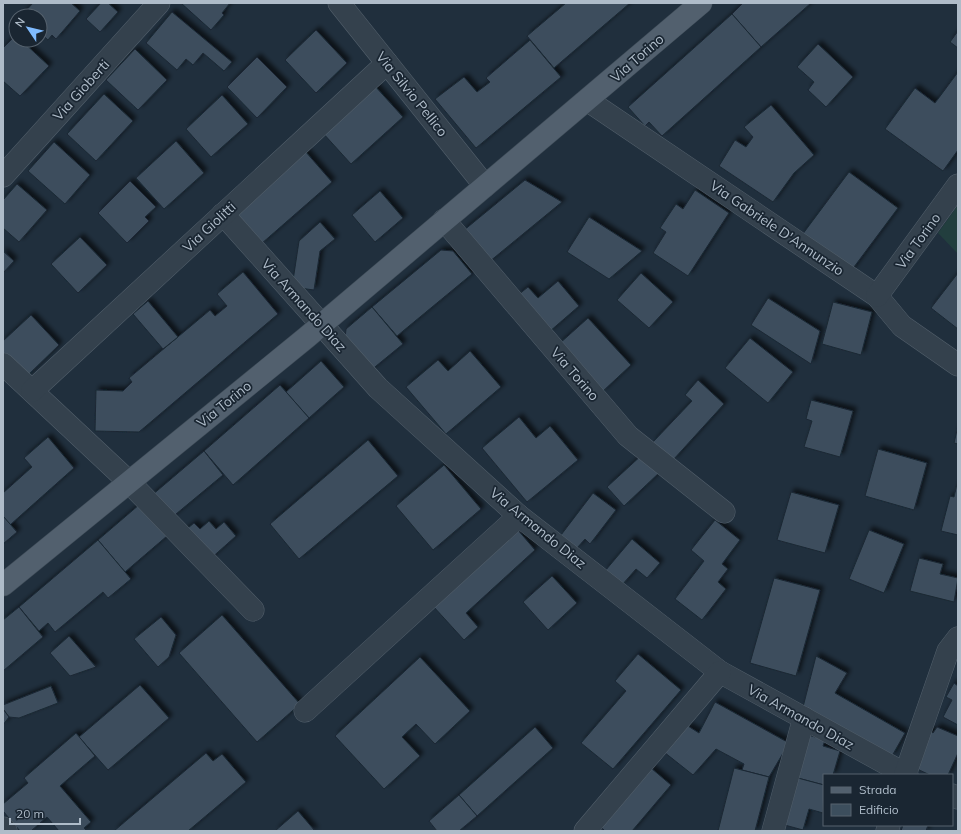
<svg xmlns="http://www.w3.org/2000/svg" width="961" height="834" font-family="Mulish,sans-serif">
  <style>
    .green { fill: #223e3e }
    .building { fill: #3c4e5d; stroke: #1b2834; filter: url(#shadow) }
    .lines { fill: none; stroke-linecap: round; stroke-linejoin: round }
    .minor-casing { stroke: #525f6b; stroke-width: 23 }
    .major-casing { stroke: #3d4a56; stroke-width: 23 }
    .minor { stroke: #34414d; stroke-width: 22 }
    .major { stroke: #52606e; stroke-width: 22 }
    .labels { text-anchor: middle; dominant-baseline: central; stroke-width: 3.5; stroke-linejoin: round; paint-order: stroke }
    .street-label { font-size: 14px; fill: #afbcc9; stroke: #1a2632 }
  </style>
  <defs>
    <filter id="shadow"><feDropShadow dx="3.5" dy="-3.5" stdDeviation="2" flood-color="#0009"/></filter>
  </defs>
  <rect width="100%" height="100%" fill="#202f3d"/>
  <path class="green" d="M958 205V254L938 233Z"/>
  <g class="building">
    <path d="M33 3H71L80 11 56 39 52 35 48 40 40 33V16H21Z"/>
    <path d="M101 3H108L118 12 100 32 86 19Z"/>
    <path d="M181 3H230L222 13 224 15 211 30Z"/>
    <path d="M566 3H630L554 68 527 36Z"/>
    <path d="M743 3H811L761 47 732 14Z"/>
    <path d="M172 12 232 62 224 71 203 53 193 65 186 59 177 70 146 43Z"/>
    <path d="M732 14 761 47 662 136 649 122 645 126 628 107Z"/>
    <path d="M316 30 347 63 316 93 285 60Z"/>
    <path d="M958 31V48L950 42Z"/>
    <path d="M16 35V40H21L49 66 20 96 3 81V48Z"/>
    <path d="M530 40 561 77 476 148 435 99 464 77 477 92 490 82 486 78Z"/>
    <path d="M818 44 853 77 826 107 808 90 814 82 797 67Z"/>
    <path d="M135 49 167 80 138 110 106 80Z"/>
    <path d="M257 57 287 87 257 118 227 87Z"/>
    <path d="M958 72V150L943 171 885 129 915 88 935 103Z"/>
    <path d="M374 85 403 117 351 164 322 132Z"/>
    <path d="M104 94 133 121 96 161 67 134Z"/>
    <path d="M222 95 248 124 211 157 186 129Z"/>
    <path d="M771 105 814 155 794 173 773 202 719 166 735 140 746 147 753 137 744 127Z"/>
    <path d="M176 141 204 173 164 209 136 178Z"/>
    <path d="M54 142 90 175 65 204 28 171Z"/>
    <path d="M305 151 332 182 261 244 235 214Z"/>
    <path d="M849 172 898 208 851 271 802 235Z"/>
    <path d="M525 180 562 202 489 262 463 231Z"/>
    <path d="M130 181 156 207 145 217 149 221 127 243 98 213Z"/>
    <path d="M17 184 47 210 19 242 3 228V200Z"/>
    <path d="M695 190 729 213 688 276 653 253 666 232 660 228 676 204 683 209Z"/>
    <path d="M380 191 403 218 375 242 352 215Z"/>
    <path d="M589 217 642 251 609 279 567 252Z"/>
    <path d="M320 222 335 239 320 251 314 290 292 287 299 241Z"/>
    <path d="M80 237 107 265 78 293 51 264Z"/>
    <path d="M441 250 453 251 472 274 397 336 372 307Z"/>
    <path d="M3 251 14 261 3 273Z"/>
    <path d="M243 272 278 314 139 432 95 431 96 390 123 391 132 382 129 378 210 310 215 316 227 306 217 294Z"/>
    <path d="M641 273 673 302 649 328 617 300Z"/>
    <path d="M958 273V329L931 308Z"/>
    <path d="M558 281 579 306 549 332 518 295 528 287 538 298Z"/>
    <path d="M768 298 820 331 811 364 751 325Z"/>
    <path d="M148 301 178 337 163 349 133 314Z"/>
    <path d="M833 302 872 312 861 355 822 344Z"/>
    <path d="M372 307 403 344 370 371 345 339 346 329Z"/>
    <path d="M31 315 59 345 26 377 3 352V341Z"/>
    <path d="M588 318 631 365 602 392 559 344Z"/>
    <path d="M750 338 793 372 768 403 725 368Z"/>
    <path d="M470 351 501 387 446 434 406 387 438 360 448 371Z"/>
    <path d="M321 361 344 387 309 418 286 392Z"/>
    <path d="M698 380 724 404 673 460 653 442 692 401 685 395Z"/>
    <path d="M280 385 309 418 233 485 204 451Z"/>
    <path d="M811 400 853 411 840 457 804 447 812 421 806 419Z"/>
    <path d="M519 417 536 438 550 426 578 460 527 502 482 448Z"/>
    <path d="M958 426V444L954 443Z"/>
    <path d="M48 437 74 468 10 525 3 516V493L32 467 24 458Z"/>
    <path d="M368 440 398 476 299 559 270 524Z"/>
    <path d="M878 449 927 463 914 510 865 496Z"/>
    <path d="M204 451 223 475 170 519 151 496Z"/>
    <path d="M644 453 660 472 624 506 607 487Z"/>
    <path d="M444 465 481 509 433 550 396 506Z"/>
    <path d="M957 484 958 485V535L941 531 950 496 954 497Z"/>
    <path d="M791 492 839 505 825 553 777 540Z"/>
    <path d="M593 493 616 510 590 544 585 539 577 548 561 535Z"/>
    <path d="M140 504 167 536 125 572 98 540Z"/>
    <path d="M3 516 17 532 3 544Z"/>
    <path d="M715 520 740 540 722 564 728 569 718 582 726 589 702 620 675 599 704 561 691 550Z"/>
    <path d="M209 521 216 529 224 522 236 536 208 561 182 533 194 523 200 529Z"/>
    <path d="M517 529 535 550 466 613 478 627 464 640 433 606Z"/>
    <path d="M869 530 904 544 884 593 849 579Z"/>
    <path d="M632 539 660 563 647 578 636 569 622 585 605 571Z"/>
    <path d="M98 540 131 579 108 598 103 592 55 632 48 623 39 631 19 607Z"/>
    <path d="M919 558 943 564 940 574 958 578 954 602 910 591Z"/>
    <path d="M552 576 577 603 548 630 523 602Z"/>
    <path d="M774 578 820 590 796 676 750 663Z"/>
    <path d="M19 607 43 637 3 671V620Z"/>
    <path d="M222 615 300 704 257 742 179 653Z"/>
    <path d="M161 617 176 635 169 657 158 667 134 639Z"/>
    <path d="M69 636 96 667 70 676 50 653Z"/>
    <path d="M638 654 681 690 613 769 581 743 626 691 615 681Z"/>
    <path d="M816 656 847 673 835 693 905 733 892 756 803 707Z"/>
    <path d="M420 657 470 711 435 744 416 724 402 737 420 756 384 789 335 736Z"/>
    <path d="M954 683 958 686V725L943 717 952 700 946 697Z"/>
    <path d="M140 685 169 718 108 770 79 737Z"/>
    <path d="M51 686 58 703 19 718 9 717 3 709V705Z"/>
    <path d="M715 702 789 743 769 777 742 770 744 764 716 749 693 775 664 752 688 726 699 733Z"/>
    <path d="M3 709 9 717 3 725Z"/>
    <path d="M535 727 553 748 477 816 459 795Z"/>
    <path d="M937 727 958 736V753L948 775H930L915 768 927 728 933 733Z"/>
    <path d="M76 733 95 756 60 786 91 822 84 828 87 831H59L47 817 31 831H20L3 811V804L28 783 24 778Z"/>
    <path d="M805 734 825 740 823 746 840 751 833 775H824V785L794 777Z"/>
    <path d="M206 753 213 761 222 754 246 782 188 831H114Z"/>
    <path d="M651 768 671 785 632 831H605L601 827Z"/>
    <path d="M734 768 769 777 755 831H718Z"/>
    <path d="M794 777 824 785 823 813 809 809 803 830 781 824Z"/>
    <path d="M459 795 477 816 459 831H437L429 821Z"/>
    <path d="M298 811 315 831H275Z"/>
    <path d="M903 825H928L926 831H901Z"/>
  </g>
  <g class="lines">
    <g class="minor-casing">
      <g id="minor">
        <path d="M339 3 485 186"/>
        <path d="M587 100 877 296 902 326 958 365"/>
        <path d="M3 176 159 3"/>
        <path d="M223 214 378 388 519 516 720 672 907 775"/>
        <path d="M444 220 628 436 724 512"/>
        <path d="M877 296 958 185"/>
        <path d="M3 364 128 481 253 610"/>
        <path d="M32 391 387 63"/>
        <path d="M305 711 519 516"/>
        <path d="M905 775 948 651 958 638"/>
        <path d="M952 795 958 798"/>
        <path d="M3 828 6 831"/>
        <path d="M585 831 720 672"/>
        <path d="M773 831 804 718"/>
        <path d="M887 831 889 825"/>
      </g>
    </g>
    <g class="major-casing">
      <path id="major" d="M3 585 307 337 701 3"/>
    </g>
    <use href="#minor" class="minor"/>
    <use href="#major" class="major"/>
  </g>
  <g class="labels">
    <g class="street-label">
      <text transform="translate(637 58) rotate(-41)">Via Torino</text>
      <text transform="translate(81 90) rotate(-48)">Via Gioberti</text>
      <text transform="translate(412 94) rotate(51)">Via Silvio Pellico</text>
      <text transform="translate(209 227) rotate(-43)">Via Giolitti</text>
      <text transform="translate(777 228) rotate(34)">Via Gabriele D'Annunzio</text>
      <text transform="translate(918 241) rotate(-54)">Via Torino</text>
      <text transform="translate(304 305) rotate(48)">Via Armando Diaz</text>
      <text transform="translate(575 374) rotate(49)">Via Torino</text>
      <text transform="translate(224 404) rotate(-39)">Via Torino</text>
      <text transform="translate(538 528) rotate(39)">Via Armando Diaz</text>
      <text transform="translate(801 717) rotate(29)">Via Armando Diaz</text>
    </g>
  </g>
  <rect width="961" height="834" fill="none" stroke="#afbcc9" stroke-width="8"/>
  <rect x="823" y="774" width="130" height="52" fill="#1a2632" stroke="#56626e"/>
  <rect x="831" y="787" width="20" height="6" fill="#52606e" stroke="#56626e"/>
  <text x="859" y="794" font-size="12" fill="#afbcc9">Strada</text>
  <rect x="831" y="804" width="20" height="12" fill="#3c4e5d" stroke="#56626e"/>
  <text x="859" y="814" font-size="12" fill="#afbcc9">Edificio</text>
  <g transform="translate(28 28) rotate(305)"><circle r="19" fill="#1a2632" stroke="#56626e"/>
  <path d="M0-3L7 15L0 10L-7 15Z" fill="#7fbbff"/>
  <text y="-6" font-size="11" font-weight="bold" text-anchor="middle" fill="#afbcc9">N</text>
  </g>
  <path d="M10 818v6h70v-6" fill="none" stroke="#afbcc9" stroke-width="2"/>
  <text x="16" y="818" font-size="12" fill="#afbcc9" stroke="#1a2632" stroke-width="3" paint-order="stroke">20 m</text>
</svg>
